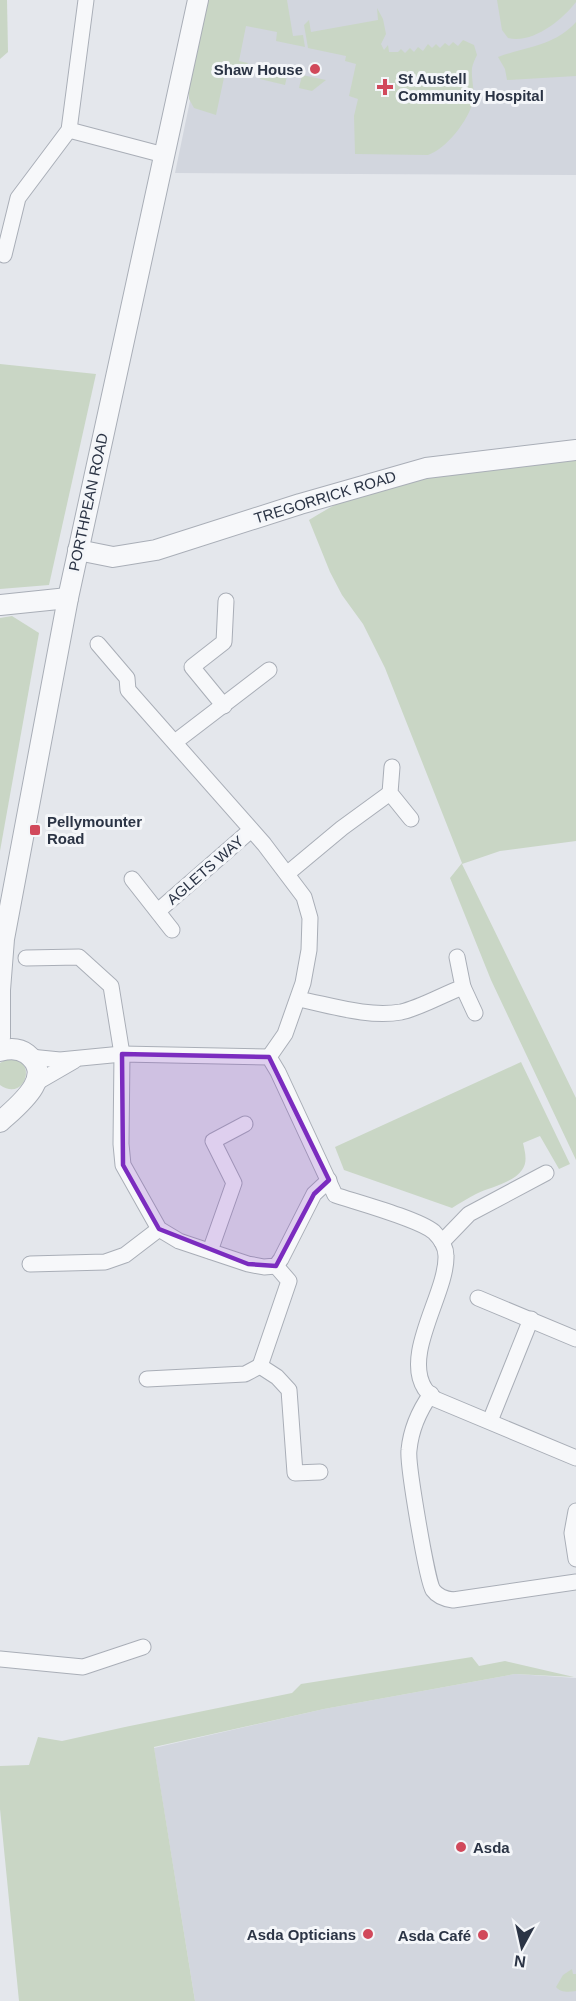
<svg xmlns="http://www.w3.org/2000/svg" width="576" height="2001" font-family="Helvetica,sans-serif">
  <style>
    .built { fill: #d2d6de }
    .green { fill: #c9d6c5 }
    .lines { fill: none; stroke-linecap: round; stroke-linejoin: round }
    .minor-casing { stroke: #a9aeb7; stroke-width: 17 }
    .tertiary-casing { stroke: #a9aeb7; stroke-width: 22 }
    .minor { stroke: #f7f8fa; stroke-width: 15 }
    .tertiary { stroke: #f7f8fa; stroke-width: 20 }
    .marked { fill: #7b2cbf; fill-opacity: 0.2; stroke: #7b2cbf; stroke-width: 4.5; stroke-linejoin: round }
    .poi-dot { fill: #d1495b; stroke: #f4f6f9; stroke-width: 2 }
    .labels { text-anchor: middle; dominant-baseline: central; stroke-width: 6; stroke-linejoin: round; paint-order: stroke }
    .poi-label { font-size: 15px; font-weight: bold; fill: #2b3445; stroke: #f4f6f9; text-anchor: end }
    .street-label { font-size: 15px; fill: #2b3445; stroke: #f4f6f9 }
  </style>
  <rect width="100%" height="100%" fill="#e4e7ec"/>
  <g class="built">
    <path d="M211 0H576V175L175 173Z"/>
    <path d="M515 1674 576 1678V2001H195L154 1748 324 1709Z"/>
  </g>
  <g class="green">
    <path d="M0 0H7L8 52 0 59Z"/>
    <path d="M207 0H287L293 36 303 35 305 47 276 41 277 32 246 26 239 61 248 63 240 75 225 73 216 115 194 108 189 99V87Z"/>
    <path d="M497 0H576V2C562 20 533 44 508 38L502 30Z"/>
    <path d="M377 8 383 19 386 34 381 44 384 50 388 45 389 52H398L401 49 405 53 410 48 414 52 418 47 423 51 428 44 432 48 436 44 440 48 445 43 449 46 453 42 458 46 463 40 474 45 477 55C475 59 473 63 472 68 471 79 475 90 473 101 469 120 446 149 428 155L355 154 354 116 358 99 349 96 356 64 345 61 346 56 308 48 304 25 309 20 311 32 378 20Z"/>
    <path d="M576 22V76L507 80 505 69 498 57C525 47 555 46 576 22Z"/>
    <path d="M262 67 288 72 285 85 260 79Z"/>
    <path d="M302 75 326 80 312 91 299 88Z"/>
    <path d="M0 364 96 374 49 585 0 589Z"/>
    <path d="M576 456V841L500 851 462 864 576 1098V1160L491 980 450 878 462 863 385 668 363 624 342 595 330 572 309 520C319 514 330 507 341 502 415 474 498 467 576 456Z"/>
    <path d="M12 616 39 633 0 851V618Z"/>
    <path d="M9 1058C39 1059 25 1103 0 1085V1063Z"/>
    <path d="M521 1062 570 1164 559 1169 540 1136 523 1143C525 1152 528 1162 522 1170 513 1183 490 1187 476 1194 468 1198 460 1203 452 1208L344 1170 335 1147Z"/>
    <path d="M472 1657 479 1666 505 1661 574 1677 515 1674 324 1709 154 1747 195 2001H19L0 1809V1766L29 1765 38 1737 62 1741 125 1727 292 1693 301 1684Z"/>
    <path d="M572 1969 573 1974H576V1991C569 1992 561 1993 556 1987L563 1975Z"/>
  </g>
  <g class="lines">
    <g class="minor-casing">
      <g id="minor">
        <path d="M69 130 164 155"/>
        <path d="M4 255 18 198 69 130 86 0"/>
        <path d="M98 644 127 678 128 690 264 844 304 897 310 918 309 950 303 983 285 1034 269 1057"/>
        <path d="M224 706 192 667 224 642 226 601"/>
        <path d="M175 742 269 670"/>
        <path d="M392 767 390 793 411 819"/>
        <path d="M288 873 342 828 390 793"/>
        <path d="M132 879 172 930"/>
        <path d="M158 911 251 830"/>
        <path d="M26 958 79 957 111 986 122 1054 121 1144 123 1165 159 1229 179 1241 248 1264 264 1267 276 1266 281 1259 314 1194 329 1180"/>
        <path d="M463 987 475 1013"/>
        <path d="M298 999C330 1005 368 1018 401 1012 420 1008 444 994 463 987L457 957"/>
        <path d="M30 1057 60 1060 122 1054 269 1057 278 1072 335 1195C356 1202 419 1219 434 1232 440 1238 446 1247 446 1256 447 1293 402 1354 425 1389 428 1393 432 1396 435 1399L576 1458"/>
        <path d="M36 1083 74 1061"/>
        <path d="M442 1242 469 1214 546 1173"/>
        <path d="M210 1251 234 1183 213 1141 245 1124"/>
        <path d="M30 1264 105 1262 125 1255 159 1229"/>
        <path d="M276 1266 289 1281 260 1366 277 1377 289 1390 295 1473 320 1472"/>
        <path d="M478 1298 576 1339"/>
        <path d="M147 1379 245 1374 260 1366"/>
        <path d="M431 1394C419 1411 411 1429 409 1450 407 1463 427 1581 433 1590 438 1597 445 1599 453 1600L576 1582"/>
        <path d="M490 1421 531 1319"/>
        <path d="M576 1511 572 1533 576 1559"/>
        <path d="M0 1659 83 1667 143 1647"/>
      </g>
    </g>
    <g class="tertiary-casing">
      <g id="tertiary">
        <path d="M78 550 113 557 156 550 300 504 426 468 576 450"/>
        <path d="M0 605 68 598"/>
        <path d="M0 1038V990L4 939 68 598 198 0"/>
        <path d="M0 1051C10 1048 19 1048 27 1054 57 1077 16 1107 0 1122"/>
      </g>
    </g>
    <use href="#minor" class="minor"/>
    <use href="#tertiary" class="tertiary"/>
  </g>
  <path class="marked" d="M122 1054 269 1057 329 1180 314 1194 276 1266 248 1264 159 1229 123 1165Z"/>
  <g class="poi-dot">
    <circle cx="315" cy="69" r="6"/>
    <path d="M382 78h6v6h6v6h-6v6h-6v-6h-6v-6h6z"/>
    <rect x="29" y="824" width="12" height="12" rx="3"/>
    <circle cx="461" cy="1847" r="6"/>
    <circle cx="368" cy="1934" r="6"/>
    <circle cx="483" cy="1935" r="6"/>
  </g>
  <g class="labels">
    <g class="poi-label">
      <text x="303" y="69">Shaw House</text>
      <text x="398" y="78" text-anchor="start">St Austell<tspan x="398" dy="17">Community Hospital</tspan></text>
      <text x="47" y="821" text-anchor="start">Pellymounter<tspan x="47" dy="17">Road</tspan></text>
      <text x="473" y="1847" text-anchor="start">Asda</text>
      <text x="356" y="1934">Asda Opticians</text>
      <text x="471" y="1935">Asda Café</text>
    </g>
    <g class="street-label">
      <text transform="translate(325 497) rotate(-17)">TREGORRICK ROAD</text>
      <text transform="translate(88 502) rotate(-78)">PORTHPEAN ROAD</text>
      <text transform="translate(205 870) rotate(-41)">AGLETS WAY</text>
    </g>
  </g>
  <g transform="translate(522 1947) rotate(188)" stroke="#f4f6f9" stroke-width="4.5" paint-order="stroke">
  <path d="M0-4.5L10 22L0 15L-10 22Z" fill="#2b3445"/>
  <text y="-9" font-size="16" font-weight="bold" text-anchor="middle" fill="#2b3445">N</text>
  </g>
</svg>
